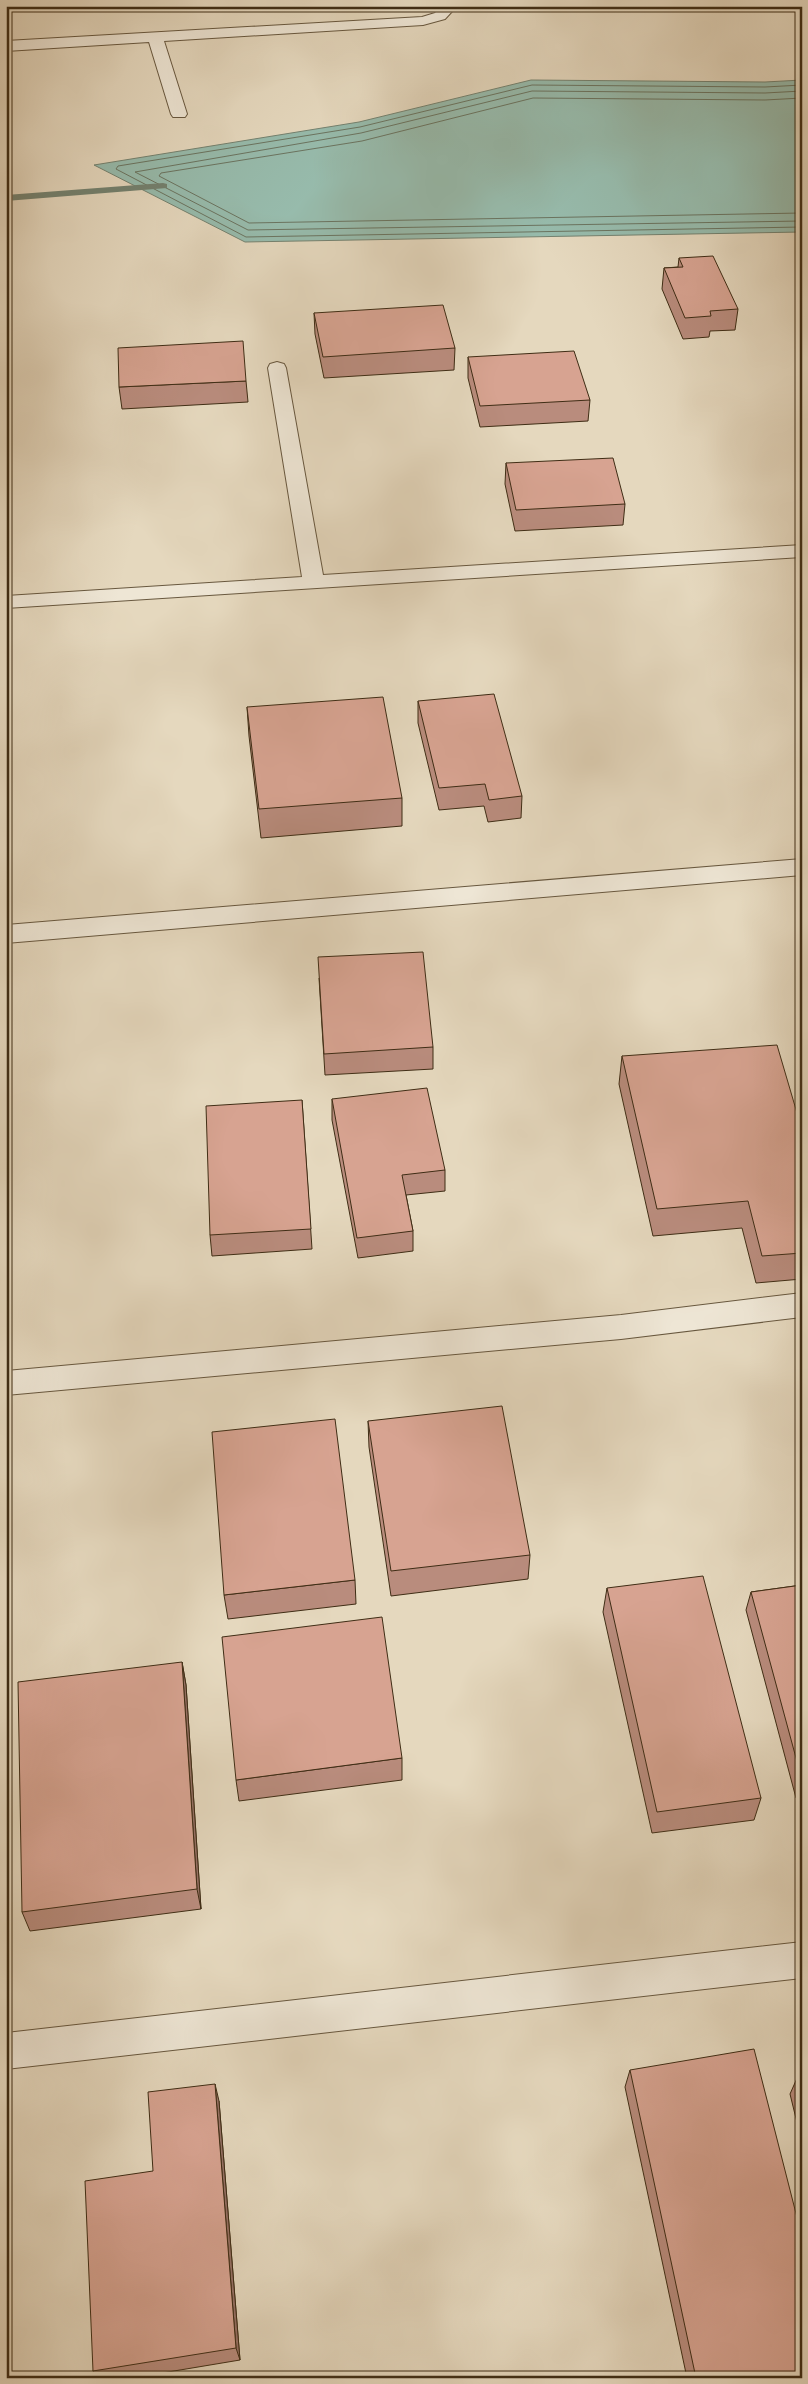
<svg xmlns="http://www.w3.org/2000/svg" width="808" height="2384" font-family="'IM FELL Great Primer',serif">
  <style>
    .water { fill: #97bbac; stroke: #748270 }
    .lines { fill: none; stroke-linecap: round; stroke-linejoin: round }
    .shore { stroke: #6b7460; stroke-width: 1 }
    .stream { fill: #748270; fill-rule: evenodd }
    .minor-casing { stroke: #68583f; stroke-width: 2 }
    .minor { fill: #eee6d5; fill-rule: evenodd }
    .wall { fill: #b98c7d; stroke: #3f2d15 }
    .shaded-wall { fill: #967266; stroke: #3f2d15 }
    .building { fill: #d7a391; stroke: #3f2d15 }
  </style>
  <rect width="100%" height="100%" fill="#e5d8be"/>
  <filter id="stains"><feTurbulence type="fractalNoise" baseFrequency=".004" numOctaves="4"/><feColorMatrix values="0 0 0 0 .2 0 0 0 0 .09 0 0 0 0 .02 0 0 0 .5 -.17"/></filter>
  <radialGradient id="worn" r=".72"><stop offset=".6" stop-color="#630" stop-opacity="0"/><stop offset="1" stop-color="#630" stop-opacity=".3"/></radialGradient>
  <path class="water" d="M531 80 765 82 802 80V232L245 242 94 165 359 122Z"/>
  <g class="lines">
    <g class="shore">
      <path d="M802 85 765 87 532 85 360 127 118 166 116 169 246 237 802 227"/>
      <path d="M802 91 765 93 532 91 361 133 135 172 248 230 802 221"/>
      <path d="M802 98 765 100 533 98 362 141 161 173 159 176 249 223 802 213"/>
    </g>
    <path class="stream" d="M163 183 167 184V188L6 201V195Z"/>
    <g class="minor-casing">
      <g id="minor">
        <path d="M441 6H457L445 19 423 25 164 41 187 114 185 117H173L171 114 149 42 6 51V41L422 17 435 13Z"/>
        <path d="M277 362 284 364 286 368 323 575 802 545V557L6 608V596L302 577 268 368 270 364Z"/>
        <path d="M802 859V875L6 943V925Z"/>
        <path d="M802 1293V1317L621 1339 6 1395V1371L621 1315Z"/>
        <path d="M802 1942V1978L6 2069V2033Z"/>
      </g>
    </g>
    <use href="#minor" class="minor"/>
  </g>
  <g class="wall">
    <path d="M679 258 738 309 735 330 710 331 709 337 683 339 662 289 664 268 678 267Z"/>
    <path d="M314 313 455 348 454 370 324 378 315 334Z"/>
    <path d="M468 357 590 400 588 421 480 427 468 378Z"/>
    <path d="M246 381 248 402 122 409 119 387Z"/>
    <path d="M506 463 625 504 623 525 515 531 505 484Z"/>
    <path d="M418 701 522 796 521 818 488 822 484 806 439 810 418 723Z"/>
    <path d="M247 707 402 798V826L261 838 249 736Z"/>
    <path d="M319 978 433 1047V1069L325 1075Z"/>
    <path d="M622 1056 802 1130V1279L756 1283 742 1228 653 1236 619 1084Z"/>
    <path d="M332 1099 445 1170V1191L406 1195 413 1231V1251L358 1258 332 1120Z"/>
    <path d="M302 1100 312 1249 212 1256 210 1235Z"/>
    <path d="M368 1421 530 1555 528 1579 391 1596 369 1447Z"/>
    <path d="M355 1580 356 1604 228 1619 224 1595Z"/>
    <path d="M802 1585V1797L796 1798 746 1610 751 1592Z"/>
    <path d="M607 1588 761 1798 754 1820 652 1833 603 1612Z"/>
    <path d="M182 1662 186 1685 201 1909 30 1931 22 1912Z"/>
    <path d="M402 1758V1780L239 1801 236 1780Z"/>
    <path d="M630 2070 802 2237V2378H687L625 2087Z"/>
    <path d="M798 2076H802V2143L790 2094Z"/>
    <path d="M219 2101 240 2360 132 2378H97L93 2371 153 2171Z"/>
  </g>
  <g class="shaded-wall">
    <path d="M182 1662 186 1685 201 1909 197 1889Z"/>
    <path d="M215 2084 219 2101 240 2360 236 2348Z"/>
  </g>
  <g class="building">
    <path d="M713 256 738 309 710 311 711 316 685 318 664 268 683 267 679 258Z"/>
    <path d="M443 305 455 348 323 357 314 313Z"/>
    <path d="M243 341 246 381 119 387 118 348Z"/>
    <path d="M574 351 590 400 480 406 468 357Z"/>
    <path d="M613 458 625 504 516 510 506 463Z"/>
    <path d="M494 694 522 796 489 800 485 784 439 788 418 701Z"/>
    <path d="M383 697 402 798 259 809 247 707Z"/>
    <path d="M423 952 433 1047 324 1054 318 957Z"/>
    <path d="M777 1045 802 1130V1253L762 1256 748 1201 657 1209 622 1056Z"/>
    <path d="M427 1088 445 1170 402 1175 413 1231 357 1238 332 1099Z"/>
    <path d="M302 1100 311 1229 210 1235 206 1106Z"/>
    <path d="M502 1406 530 1555 391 1571 368 1421Z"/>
    <path d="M335 1419 355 1580 224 1595 212 1432Z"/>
    <path d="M703 1576 761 1798 657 1812 607 1588Z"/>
    <path d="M802 1585V1780L751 1592Z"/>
    <path d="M382 1617 402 1758 236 1780 222 1637Z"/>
    <path d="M182 1662 197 1889 22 1912 18 1682Z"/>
    <path d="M754 2049 802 2237V2373L773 2378H696L630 2070Z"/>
    <path d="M798 2076H802V2091Z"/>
    <path d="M215 2084 236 2348 93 2371 85 2181 153 2171 148 2092Z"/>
  </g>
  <rect width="808" height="2384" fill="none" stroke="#e5d8be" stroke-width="25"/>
  <rect x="8" y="8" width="793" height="2369" fill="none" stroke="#3f2d15" stroke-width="2.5"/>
  <rect x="12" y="12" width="783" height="2359" fill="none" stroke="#3f2d15"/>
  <rect width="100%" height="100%" filter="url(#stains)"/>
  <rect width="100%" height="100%" fill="url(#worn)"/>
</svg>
